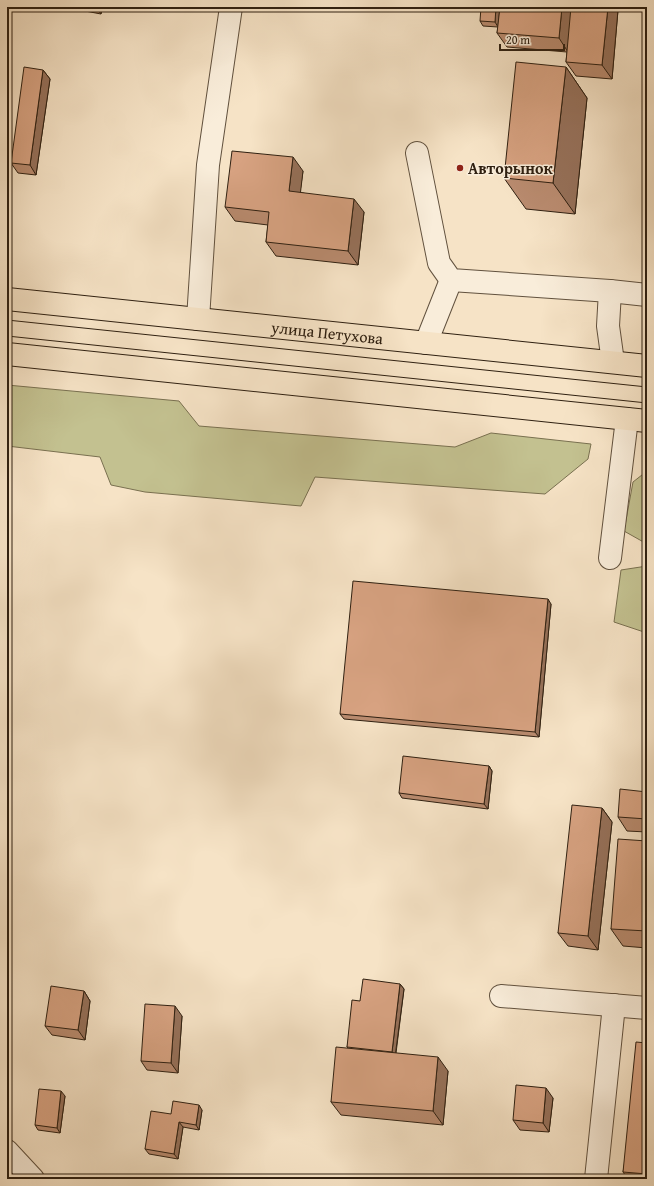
<svg xmlns="http://www.w3.org/2000/svg" width="654" height="1186" font-family="'Gentium Book Plus',serif">
  <style>
    .green { fill: #c3c190; stroke: #797050 }
    .lines { fill: none; stroke-linecap: round; stroke-linejoin: round }
    .minor-casing { stroke: #61513e; stroke-width: 24 }
    .highway-casing { stroke: #2f2011; stroke-width: 24 }
    .minor { stroke: #f9edda; stroke-width: 22 }
    .highway { stroke: #f6e3c6; stroke-width: 22 }
    .tram { stroke: #2f2011; stroke-width: 1 }
    .wall { fill: #b98b6f; stroke: #2f2011 }
    .shaded-wall { fill: #96715a; stroke: #2f2011 }
    .building { fill: #d7a281; stroke: #2f2011 }
    .poi-dot { fill: #8f2418; stroke: #f9edda; stroke-width: 1.5 }
    .labels { text-anchor: middle; dominant-baseline: central; stroke-width: 3; stroke-linejoin: round; paint-order: stroke }
    .poi-label { font-size: 16px; font-weight: bold; fill: #2f2011; stroke: #f9edda; text-anchor: start }
    .street-label { font-size: 16px; fill: #2f2011; stroke: #f9edda }
  </style>
  <rect width="100%" height="100%" fill="#f6e3c6"/>
  <filter id="stains"><feTurbulence type="fractalNoise" baseFrequency=".005" numOctaves="4"/><feColorMatrix values="0 0 0 0 .2 0 0 0 0 .09 0 0 0 0 .02 0 0 0 .5 -.17"/></filter>
  <radialGradient id="worn" r=".72"><stop offset=".6" stop-color="#630" stop-opacity="0"/><stop offset="1" stop-color="#630" stop-opacity=".3"/></radialGradient>
  <g class="green">
    <path d="M7 385 179 401 199 426 455 447 491 433 591 444 588 459 545 494 315 477 301 506 145 492 111 485 100 457 7 446Z"/>
    <path d="M647 471V544L624 531 633 482Z"/>
    <path d="M647 566V633L614 622 621 570Z"/>
  </g>
  <g class="lines">
    <g class="minor-casing">
      <g id="minor">
        <path d="M417 153 439 263 451 280 610 291 608 326 613 362"/>
        <path d="M610 291 647 295"/>
        <path d="M198 319 208 165 231 7"/>
        <path d="M426 343 451 280"/>
        <path d="M610 558 627 419"/>
        <path d="M501 996 647 1008"/>
        <path d="M7 1151 33 1179"/>
        <path d="M596 1179 614 1005"/>
      </g>
    </g>
    <g class="highway-casing">
      <g id="highway">
        <path id="s1" d="M7 299 647 366"/>
        <path d="M7 354 647 421"/>
      </g>
    </g>
    <use href="#minor" class="minor"/>
    <use href="#highway" class="highway"/>
    <g class="tram">
      <path d="M7 320 647 387"/>
      <path d="M7 336 647 403"/>
    </g>
  </g>
  <g class="wall">
    <path d="M64 7H102L101 14Z"/>
    <path d="M571 8 618 10 612 79 576 76 566 62 567 52 507 47 497 33 498 27 483 26 480 21Z"/>
    <path d="M566 67 587 98 575 214 526 209 504 178Z"/>
    <path d="M43 70 50 79 36 175 18 173 11 163Z"/>
    <path d="M303 171 300 192 364 212 358 265 276 256 266 242 268 225 235 221 225 207Z"/>
    <path d="M551 604 539 737 344 719 340 714Z"/>
    <path d="M489 766 492 771 488 809 402 798 399 793Z"/>
    <path d="M647 792V832L627 831 618 817Z"/>
    <path d="M602 808 612 822 598 950 568 946 558 933Z"/>
    <path d="M647 841V948L623 946 611 929Z"/>
    <path d="M400 984 404 989 396 1053 448 1071 443 1125 341 1115 331 1102 348 1048 347 1047 360 1001Z"/>
    <path d="M84 991 90 1001 85 1040 52 1035 45 1026Z"/>
    <path d="M182 1016 178 1073 147 1070 141 1061Z"/>
    <path d="M647 1043V1179H628L623 1172Z"/>
    <path d="M65 1096 60 1133 38 1130 35 1125Z"/>
    <path d="M553 1098 549 1132 520 1130 513 1120Z"/>
    <path d="M202 1110 199 1130 183 1127 178 1159 149 1154 145 1149 171 1114Z"/>
  </g>
  <g class="shaded-wall">
    <path d="M97 7H102L101 14 97 9Z"/>
    <path d="M496 7H500L498 27 495 22Z"/>
    <path d="M562 7H571L572 10 568 52 559 38Z"/>
    <path d="M608 7H616L618 10 612 79 602 65Z"/>
    <path d="M566 67 587 98 575 214 553 183Z"/>
    <path d="M43 70 50 79 36 175 30 165Z"/>
    <path d="M293 157 303 171 299 205 289 191Z"/>
    <path d="M354 199 364 212 358 265 348 251Z"/>
    <path d="M548 599 551 604 539 737 535 732Z"/>
    <path d="M489 766 492 771 488 809 484 804Z"/>
    <path d="M602 808 612 822 598 950 588 936Z"/>
    <path d="M400 984 404 989 395 1057 392 1052Z"/>
    <path d="M84 991 90 1001 85 1040 78 1030Z"/>
    <path d="M175 1006 182 1016 178 1073 171 1063Z"/>
    <path d="M438 1057 448 1071 443 1125 433 1111Z"/>
    <path d="M546 1088 553 1098 549 1132 543 1123Z"/>
    <path d="M61 1091 65 1096 60 1133 57 1128Z"/>
    <path d="M199 1105 202 1110 199 1130 196 1125Z"/>
    <path d="M179 1122 183 1127 178 1159 174 1154Z"/>
  </g>
  <g class="building">
    <path d="M87 7H97V9Z"/>
    <path d="M481 7H496L495 22 480 21Z"/>
    <path d="M500 7H562L559 38 497 33Z"/>
    <path d="M571 7H608L602 65 566 62Z"/>
    <path d="M516 62 566 67 553 183 504 178Z"/>
    <path d="M24 67 43 70 30 165 11 163Z"/>
    <path d="M232 151 293 157 289 191 354 199 348 251 266 242 269 212 225 207Z"/>
    <path d="M353 581 548 599 535 732 340 714Z"/>
    <path d="M403 756 489 766 484 804 399 793Z"/>
    <path d="M620 789 647 792V819L618 817Z"/>
    <path d="M572 805 602 808 588 936 558 933Z"/>
    <path d="M618 839 647 841V931L611 929Z"/>
    <path d="M363 979 400 984 392 1052 347 1047 352 1000 360 1001Z"/>
    <path d="M51 986 84 991 78 1030 45 1026Z"/>
    <path d="M145 1004 175 1006 171 1063 141 1061Z"/>
    <path d="M636 1042 647 1043V1174L623 1172Z"/>
    <path d="M336 1047 438 1057 433 1111 331 1102Z"/>
    <path d="M516 1085 546 1088 543 1123 513 1120Z"/>
    <path d="M39 1089 61 1091 57 1128 35 1125Z"/>
    <path d="M173 1101 199 1105 196 1125 179 1122 174 1154 145 1149 151 1111 171 1114Z"/>
    <path d="M118 1177 133 1179H117Z"/>
  </g>
  <circle class="poi-dot" cx="460" cy="168" r="4"/>
  <g class="labels">
    <g class="poi-label">
      <text x="468" y="168">Авторынок</text>
    </g>
    <g class="street-label">
      <text stroke="none"><textPath href="#s1" startOffset="322">улица Петухова</textPath></text>
    </g>
  </g>
  <rect width="654" height="1186" fill="none" stroke="#f6e3c6" stroke-width="24"/>
  <rect x="8" y="8" width="638" height="1170" fill="none" stroke="#2f2011" stroke-width="2"/>
  <rect x="12" y="12" width="630" height="1162" fill="none" stroke="#2f2011"/>
  <path d="M500 44v6h64v-6" fill="none" stroke="#2f2011" stroke-width="2"/>
  <text x="506" y="44" font-size="12" fill="#2f2011" stroke="#f9edda" stroke-width="3" paint-order="stroke">20 m</text>
  <rect width="100%" height="100%" filter="url(#stains)"/>
  <rect width="100%" height="100%" fill="url(#worn)"/>
</svg>
